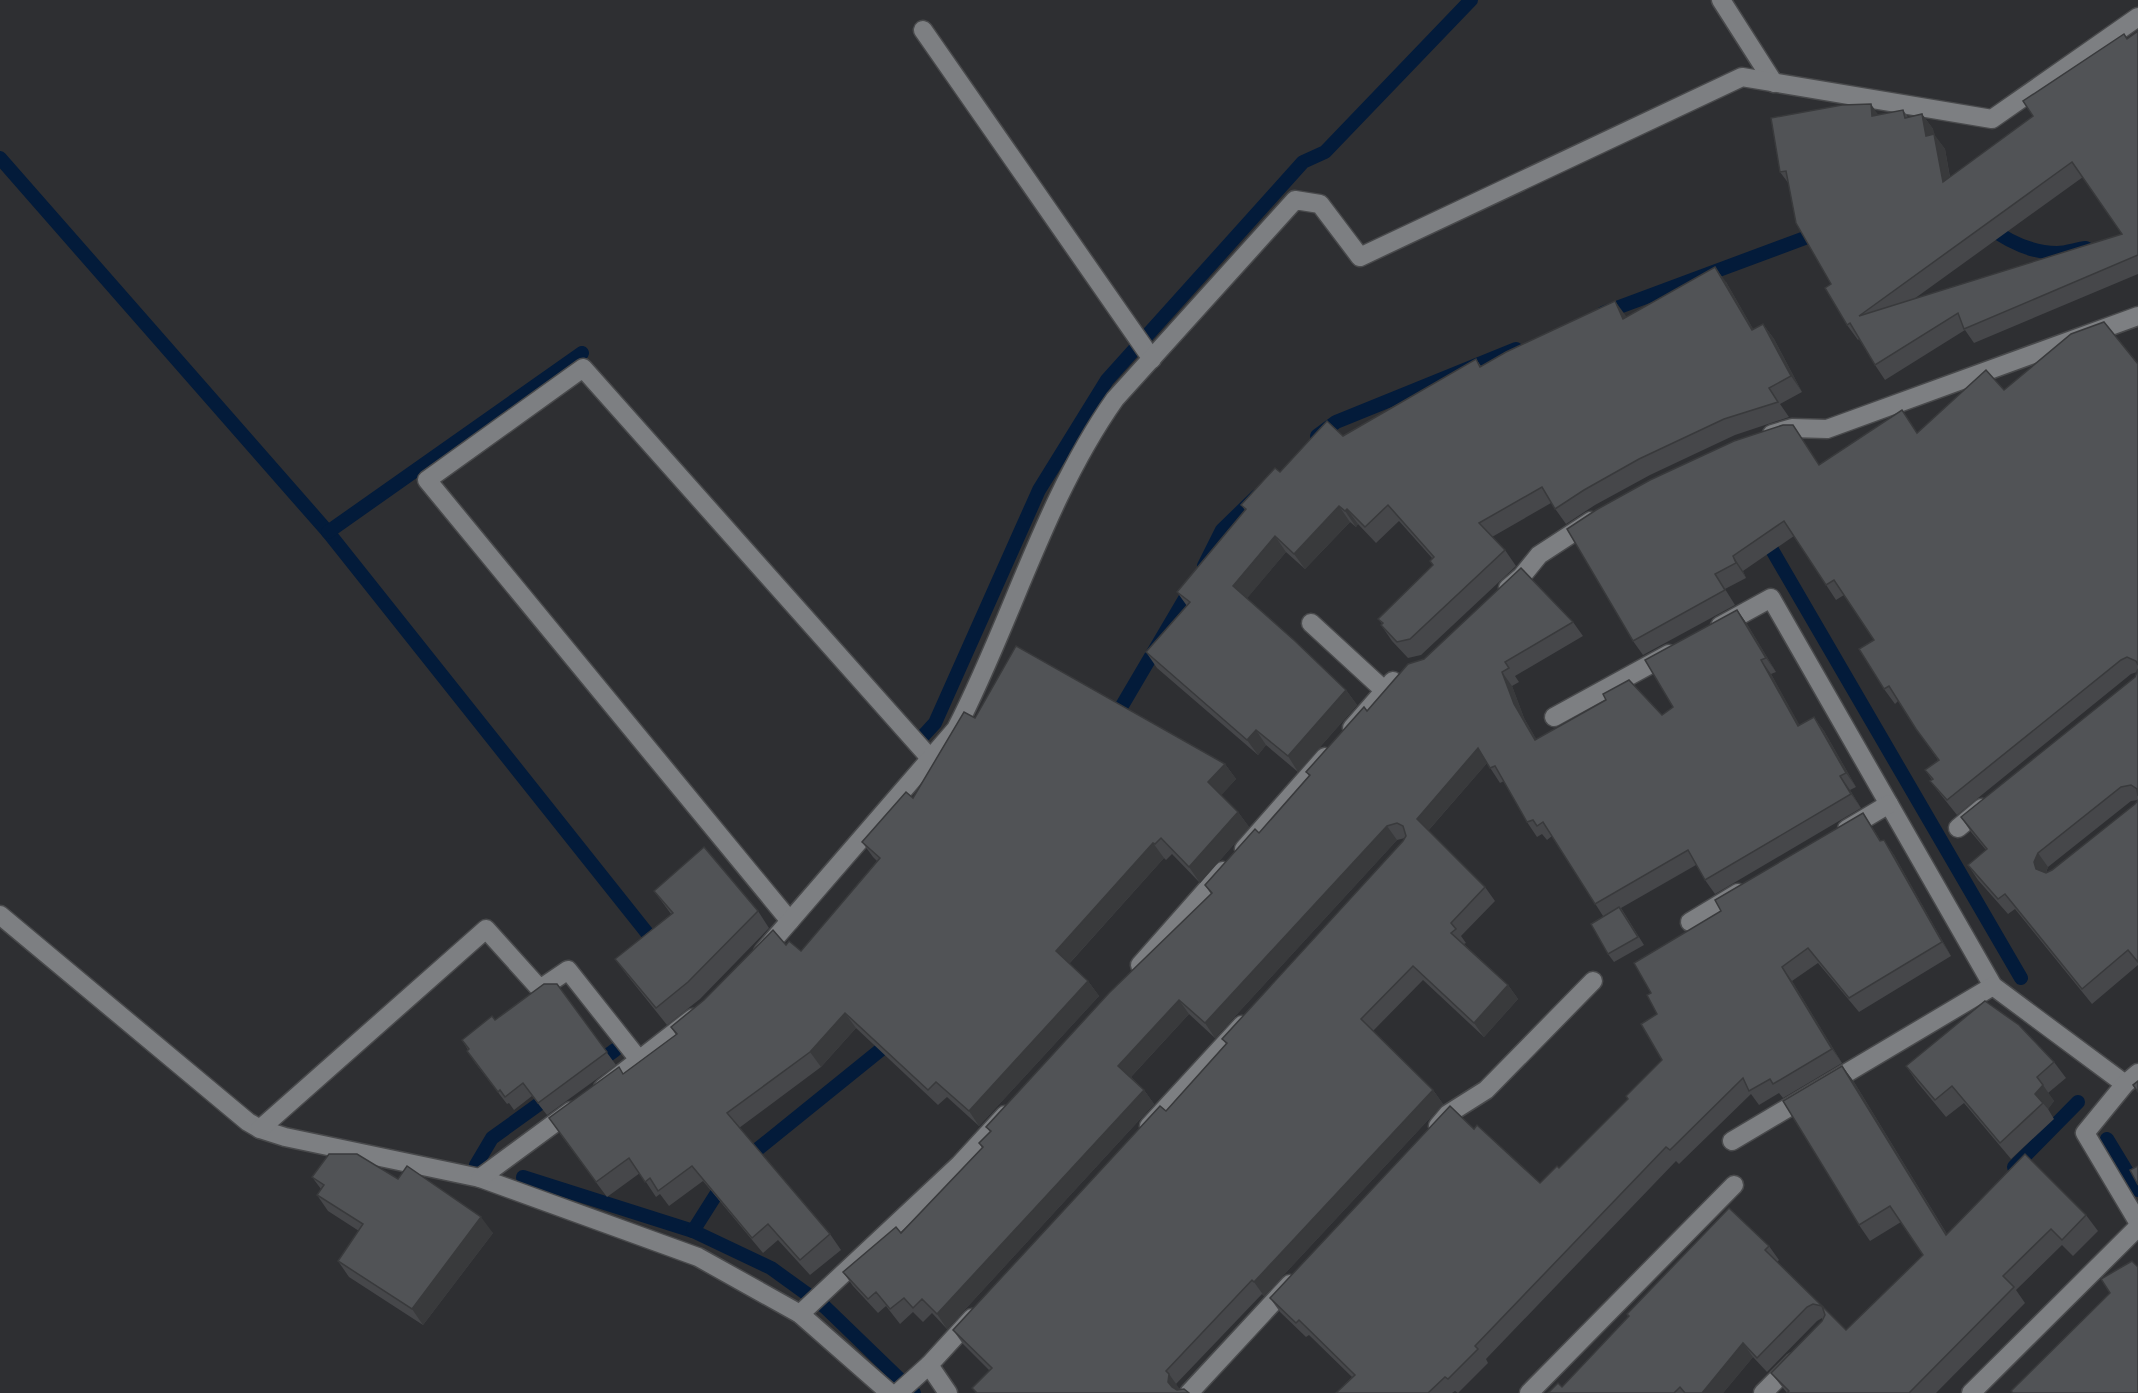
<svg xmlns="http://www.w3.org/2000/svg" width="2138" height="1393" font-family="Cabin,sans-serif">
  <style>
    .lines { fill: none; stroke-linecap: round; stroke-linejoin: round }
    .stream { stroke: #031b3a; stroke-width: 14 }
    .minor-casing { stroke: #494a4c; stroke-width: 21 }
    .minor { stroke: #7d7f82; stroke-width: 18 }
    .wall { fill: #46474a; fill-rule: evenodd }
    .shaded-wall { fill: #393a3c }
    .building { fill: #515356; stroke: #393a3c; stroke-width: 1.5; fill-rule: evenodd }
  </style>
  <rect width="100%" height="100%" fill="#2e2f32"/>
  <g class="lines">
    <g class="stream">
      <path d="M0 158 328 532 659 948"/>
      <path d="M1986 225C2006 240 2031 253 2057 253 2066 253 2077 249 2086 248"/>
      <path d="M1603 313 1821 232"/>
      <path d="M1317 436 1336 422 1516 349"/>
      <path d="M328 532 582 353"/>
      <path d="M1764 536 2021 978"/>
      <path d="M1204 566 1222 530 1257 496"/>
      <path d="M1113 721 1193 585"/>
      <path d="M924 735 935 723 1039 490 1107 380 1303 162 1325 152 1471 0"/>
      <path d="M596 1064 615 1050"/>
      <path d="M2107 1139 2138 1190"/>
      <path d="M743 1161 894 1039"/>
      <path d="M481 1166 476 1165 492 1138 553 1094"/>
      <path d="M2014 1167 2078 1102"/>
      <path d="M523 1177 693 1231"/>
      <path d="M724 1182 693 1231 771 1268 825 1307 914 1393"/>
    </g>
    <g class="minor-casing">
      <g id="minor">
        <path d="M1721 0 1774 83"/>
        <path d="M923 30 1152 359"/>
        <path d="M1772 434 1792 428 1827 429 2138 316"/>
        <path d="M1508 588 1522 576 1539 555 1591 521"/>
        <path d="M1311 623 1385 691"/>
        <path d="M1720 626 1771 598 1993 986 2125 1084"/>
        <path d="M1554 717 1669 654"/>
        <path d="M1352 728 1393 681"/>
        <path d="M1958 828 1982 808"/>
        <path d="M1847 829 1889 804"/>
        <path d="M1244 849 1325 757"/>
        <path d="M0 915 248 1122 260 1129 285 1137 480 1178 698 1257 800 1314 890 1393"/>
        <path d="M790 921 427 480 583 368 930 758"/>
        <path d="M1690 922 1738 893"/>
        <path d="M763 952 956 729C1012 621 1044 500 1115 399L1295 200 1320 204 1360 257 1742 77 1992 119 2138 17"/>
        <path d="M1140 965 1223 871"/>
        <path d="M2138 1073 2125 1084 2085 1133 2138 1222"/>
        <path d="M603 1088 693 1018"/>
        <path d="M1149 1126 1242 1025"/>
        <path d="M1438 1126 1448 1114 1486 1090 1593 981"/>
        <path d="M260 1129 486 929 540 989 568 970 640 1061"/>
        <path d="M1732 1141 1993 986"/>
        <path d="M480 1178 571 1111"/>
        <path d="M800 1314 959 1165 1005 1115"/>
        <path d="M898 1393 929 1365"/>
        <path d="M948 1393 929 1365 972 1318"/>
        <path d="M1189 1393 1290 1284"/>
        <path d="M1529 1393 1734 1185"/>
        <path d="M1763 1393 1794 1362"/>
        <path d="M1971 1393 2138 1227"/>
      </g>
    </g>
    <use href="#minor" class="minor"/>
  </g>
  <g class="wall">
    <path d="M2138 31V274L1974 343 1965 330 1885 380 1875 365 1859 339 1858 340 1847 325 1831 284 1789 184 1780 172 1879 115 1903 110 1908 117 1922 114 1933 129 1934 135 1945 149 1950 177 2033 116 2127 39ZM2083 177 2122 234 1914 299Z"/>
    <path d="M1726 282 1753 329 1763 324 1774 339 1802 392 1780 404 1789 417 1735 435 1650 475 1595 505 1566 524 1551 503 1492 537 1505 550 1516 566 1421 655 1408 658 1392 641 1381 625 1382 624 1378 619 1433 566 1430 561 1432 558 1399 521 1376 543 1358 524 1356 527 1350 522 1305 569 1286 552 1247 598 1346 690 1357 705 1298 772 1266 745 1258 755 1157 668 1146 652 1187 606 1177 592 1245 510 1241 505 1280 472 1476 359 1481 366 1626 317Z"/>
    <path d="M2138 364V965L2092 1004 2015 909 2008 914 1978 880 1968 865 1986 850 1971 832 1961 817 2135 677 2137 672 2131 674 1957 815 1941 795 1930 781 1932 780 1925 770 1938 760 1916 729 1898 701 1895 704 1884 689 1874 640 1844 595 1836 600 1794 536 1743 571 1746 578 1725 589 1735 605 1643 655 1633 641 1803 440 1819 465 1917 433 2004 390ZM2138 800 2135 804 2052 870 2046 873 2048 867 2131 801Z"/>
    <path d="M1737 610 1747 624 1776 672 1771 674 1799 725 1814 717 1824 731 1856 787 1850 790 1861 808 1715 894 1705 880 1696 865 1621 908 1644 945 1614 962 1608 954 1603 916 1552 836 1547 840 1542 834 1537 837 1527 822 1504 781 1500 783 1487 763 1428 831 1485 887 1495 901 1461 936 1466 943 1464 944 1508 985 1518 999 1484 1037 1423 980 1373 1031 1433 1090 1443 1104 1264 1296 1262 1294 1176 1384 1179 1390 1189 1393H976L972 1388 990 1371 963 1344 953 1330 1166 1111 1226 1044 1222 1039 1403 841 1405 838 1397 840 1215 1038 1189 1014 1131 1077 1144 1090 1154 1104 947 1329 932 1313 923 1322 913 1312 900 1324 886 1306 878 1313 853 1286 843 1272 901 1233 982 1148 979 1143 990 1132 986 1127 1211 894 1205 885 1259 833 1309 776 1306 772 1367 711 1573 622 1583 636 1515 676 1519 682 1512 686 1524 718 1536 739 1662 715 1673 707Z"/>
    <path d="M975 718 1225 764 1236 779 1221 795 1238 812 1249 827 1200 883 1172 854 1166 860 1164 858 1069 964 1088 981 1099 996 979 1126 947 1097 938 1105 856 1028 821 1067 739 1128 830 1234 841 1250 810 1275 778 1240 763 1253 703 1181 669 1206 660 1194 656 1197 640 1173 607 1197 560 1134 623 1074 676 1035 671 1027 704 1000 786 945 801 951 877 861 873 857 862 842 913 798Z"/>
    <path d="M1863 813 1881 841 1884 840 1894 855 1951 956 1859 1012 1818 963 1792 981 1842 1063 1783 1098 1779 1093 1759 1105 1751 1094 1679 1164 1676 1161 1486 1359 1488 1363 1458 1393 1455 1391 1452 1393H1336L1352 1377 1309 1335 1306 1337 1280 1312 1270 1298 1474 1129 1540 1183 1559 1168 1628 1099 1626 1096 1662 1060 1657 1014 1651 993 1721 911Z"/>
    <path d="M654 891 758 911 769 928 700 999 667 1025 627 975 615 959 671 914Z"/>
    <path d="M557 984 616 1065 547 1115 532 1096 514 1110 509 1103 507 1104 476 1064 467 1051 468 1050 462 1040Z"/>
    <path d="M2054 1062 2066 1078 2048 1093 2054 1101 2048 1109 2054 1119 2011 1159 1964 1103 1946 1117 1917 1082 1906 1066Z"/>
    <path d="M1842 1066 1854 1082 1947 1234 2086 1215 2098 1231 2073 1256 2062 1245 2016 1290 2025 1303 1936 1393H1787L1771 1373 1822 1321V1318L1817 1321 1767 1372 1753 1357 1723 1393H1548L1562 1387 1628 1317 1627 1314 1769 1246 1779 1260 1777 1262 1846 1330 1923 1255 1901 1222 1870 1241 1859 1225Z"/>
    <path d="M312 1177 398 1179 493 1233 423 1325 349 1277 338 1261 359 1231 328 1211 317 1195 321 1189Z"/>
  </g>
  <g class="shaded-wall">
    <path d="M1871 104 1881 119 1872 116Z"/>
    <path d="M1922 114 1933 129 1937 150 1926 136Z"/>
    <path d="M1934 134 1945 149 1953 197 1943 182Z"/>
    <path d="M1715 267 1726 282 1763 346 1752 330Z"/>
    <path d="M1615 301 1626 316 1634 334 1623 319Z"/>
    <path d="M1763 324 1774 339 1802 392 1791 376Z"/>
    <path d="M1339 506 1350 522 1305 569 1294 554Z"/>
    <path d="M1347 509 1358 524 1356 527 1345 511Z"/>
    <path d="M1275 536 1286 552 1244 602 1233 586Z"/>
    <path d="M1733 556 1743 571 1746 578 1736 563Z"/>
    <path d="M1737 610 1747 624 1776 672 1766 658Z"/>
    <path d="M1761 660 1771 674 1808 740 1798 726Z"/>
    <path d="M1502 672 1512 686 1524 718 1545 754 1535 740 1514 704Z"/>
    <path d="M1346 690 1357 705 1298 772 1288 756Z"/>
    <path d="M1814 717 1824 731 1856 787 1846 773Z"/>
    <path d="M1256 730 1266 745 1258 755 1247 740Z"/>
    <path d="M1478 748 1488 762 1426 833 1417 819Z"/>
    <path d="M1225 764 1236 779 1219 798 1208 782Z"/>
    <path d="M1840 776 1850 790 1861 808 1851 794Z"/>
    <path d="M1238 812 1249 827 1200 883 1189 867Z"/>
    <path d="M1387 826 1397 840 1215 1038 1205 1023Z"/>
    <path d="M1884 840 1894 855 1951 956 1942 942Z"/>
    <path d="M1153 843 1164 858 1066 967 1056 951Z"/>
    <path d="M2038 853 2048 867 2044 877 2036 869 2034 862Z"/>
    <path d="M1782 967 1792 981 1842 1063 1832 1049Z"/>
    <path d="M1088 981 1099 996 979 1126 969 1111Z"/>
    <path d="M1508 985 1518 999 1484 1037 1474 1023Z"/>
    <path d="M1179 1000 1189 1014 1128 1080 1118 1066Z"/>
    <path d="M845 1013 856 1028 821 1067 810 1052Z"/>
    <path d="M1842 1066 1854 1082 1957 1251 1946 1235Z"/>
    <path d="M2043 1085 2054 1101 2048 1109 2035 1094Z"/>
    <path d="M1144 1090 1154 1104 947 1329 937 1314Z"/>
    <path d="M1433 1090 1443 1104 1264 1296 1254 1282Z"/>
    <path d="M481 1217 493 1233 423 1325 412 1309Z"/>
    <path d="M1743 1343 1753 1357 1723 1393H1702Z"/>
    <path d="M1169 1374 1179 1388V1393H1176L1168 1382Z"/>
  </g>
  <g class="building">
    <path d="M2138 31V255L1964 329 1958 313 1875 365 1850 323 1847 325 1825 288 1831 284 1796 223 1786 171 1780 172 1771 118 1842 105 1871 104 1872 116 1903 110 1905 118 1922 114 1926 136 1934 134 1943 182 2033 116 2023 101 2124 34 2127 39ZM2072 162 2122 234 1859 316Z"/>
    <path d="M1715 267 1752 330 1763 324 1791 376 1769 388 1778 402 1724 419 1639 459 1584 490 1555 509 1542 487 1479 523 1505 550 1410 639 1397 642 1381 625 1383 623 1378 619 1433 565 1430 561 1434 557 1388 505 1365 527 1347 509 1345 511 1339 506 1294 554 1275 536 1233 586 1295 641 1346 690 1288 756 1256 730 1247 740 1146 652 1190 602 1177 592 1246 509 1241 505 1275 468 1280 472 1327 421 1343 436 1476 359 1480 367 1506 352 1615 301 1623 319Z"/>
    <path d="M2104 322 2138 364V665L2136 661 2127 657 2121 660 1947 800 1930 781 1933 779 1925 770 1939 760 1916 729 1889 686 1884 689 1859 649 1874 640 1834 580 1826 585 1784 521 1733 556 1736 563 1715 574 1725 590 1633 641 1567 529 1596 510 1650 480 1734 441 1783 425H1793L1819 465 1902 410 1917 433 1986 370 2004 390 2071 334Z"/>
    <path d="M1521 568 1573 622 1505 662 1509 668 1502 672 1514 704 1535 740 1606 700 1603 694 1629 680 1662 715 1673 707 1645 660 1737 610 1766 658 1761 660 1798 726 1814 717 1846 773 1840 776 1851 794 1705 880 1688 850 1595 904 1543 822 1537 826 1533 820 1527 822 1495 766 1490 768 1478 748 1417 819 1485 887 1451 923 1456 929 1451 933 1508 985 1474 1023 1413 966 1361 1019 1433 1090 1254 1282 1252 1280 1166 1371 1169 1374 1168 1382 1172 1387 1177 1390 1184 1389 1189 1393H977L972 1388 992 1368 953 1330 1160 1106 1166 1111 1227 1043 1222 1039 1403 841 1406 836 1403 826 1397 823 1387 826 1205 1023 1179 1000 1118 1066 1144 1090 937 1314 922 1299 913 1308 904 1298 890 1309 876 1292 868 1299 843 1272 896 1227 901 1233 983 1147 979 1143 991 1131 986 1127 1109 993 1212 893 1205 885 1255 829 1259 833 1310 775 1306 772 1364 707 1367 711 1408 664 1424 659Z"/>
    <path d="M1016 646 1225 764 1208 782 1238 812 1189 867 1161 838 1155 844 1153 843 1056 951 1088 981 969 1111 936 1082 928 1090 845 1013 810 1052 727 1113 830 1234 800 1260 768 1224 752 1238 692 1166 658 1191 650 1178 645 1182 629 1158 596 1182 549 1118 619 1067 623 1074 677 1034 671 1027 704 1000 773 930 786 945 789 941 801 951 880 858 862 842 906 792 913 798 964 712 975 718Z"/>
    <path d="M2138 669V796L2137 789 2131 785 2121 787 2038 853 2034 862 2036 869 2046 873 2052 870 2135 804 2138 800V962L2128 950 2082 989 2005 894 1998 899 1968 865 1987 849 1961 817 2135 677Z"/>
    <path d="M1863 813 1880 841 1884 840 1942 942 1849 998 1808 948 1782 967 1832 1049 1773 1084 1770 1079 1749 1091 1743 1078 1670 1150 1666 1147 1475 1346 1478 1349 1448 1379 1445 1377 1428 1393H1336L1355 1375 1299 1320 1296 1323 1270 1298 1450 1106 1474 1129 1477 1125 1540 1183 1557 1166 1559 1168 1628 1099 1626 1096 1662 1060 1641 1024 1657 1014 1647 995 1651 993 1634 963 1721 911 1715 900Z"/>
    <path d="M704 847 758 911 688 982 656 1008 615 959 673 913 654 891Z"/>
    <path d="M1619 907 1638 937 1608 954 1591 924Z"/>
    <path d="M544 984H557L607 1052 538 1103 523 1083 505 1097 500 1090 498 1092 467 1051 469 1049 462 1040 492 1016 495 1020Z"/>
    <path d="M1985 1001 2019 1025 2054 1062 2037 1077 2043 1085 2035 1094 2043 1103 2000 1143 1952 1086 1935 1100 1906 1066Z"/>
    <path d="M1842 1066 1946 1235 2025 1154 2086 1215 2062 1240 2051 1229 2003 1276 2014 1287 1909 1393H1787L1789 1391 1771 1373 1822 1321 1825 1315 1822 1306 1846 1330 1923 1255 1890 1206 1859 1225 1783 1101Z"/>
    <path d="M2138 1081V1092L2133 1085Z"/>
    <path d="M329 1154H357L398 1179 407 1166 481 1217 412 1309 338 1261 363 1224 317 1195 324 1185 312 1177Z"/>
    <path d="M2138 1166V1185L2130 1170Z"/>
    <path d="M1729 1208 1769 1246 1765 1250 1822 1306 1813 1304 1807 1307 1757 1358 1743 1343 1702 1393H1685L1680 1387 1674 1393H1548L1558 1383 1562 1387 1629 1316 1627 1314Z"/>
    <path d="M2132 1261 2138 1267V1393H2013L2011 1391 2110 1293 2101 1279Z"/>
  </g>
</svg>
